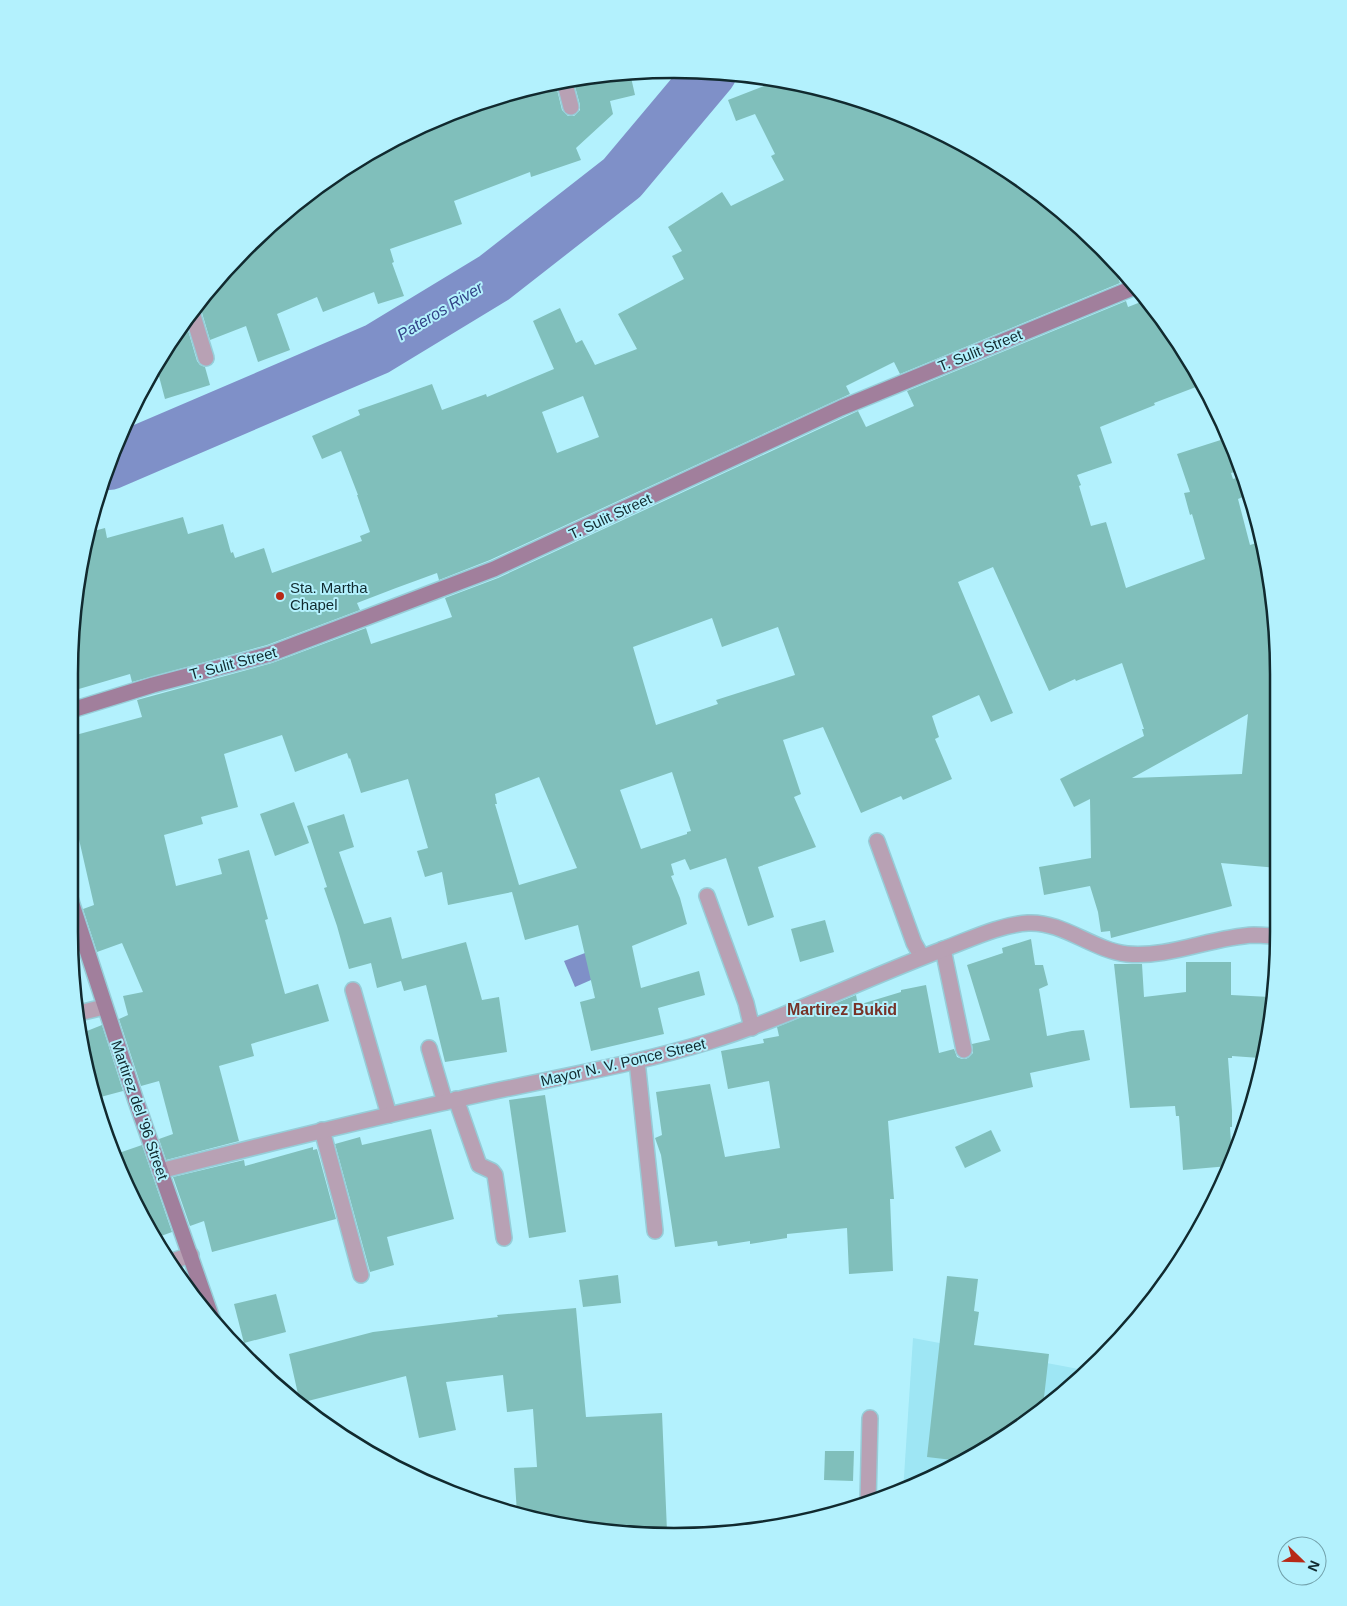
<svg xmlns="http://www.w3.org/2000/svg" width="1347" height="1606" font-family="Arial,sans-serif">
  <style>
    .built { fill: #9ee6f4 }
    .water { fill: #7f90c8 }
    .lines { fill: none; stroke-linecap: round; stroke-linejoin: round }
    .river { stroke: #7f90c8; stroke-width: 52 }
    .building { fill: #80bfbb; fill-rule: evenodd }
    .lane-casing { stroke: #96cdd8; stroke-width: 18 }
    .street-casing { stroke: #96cdd8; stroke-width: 18 }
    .secondary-casing { stroke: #96cdd8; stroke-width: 18 }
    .lane { stroke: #b8a1b4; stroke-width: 15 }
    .street { stroke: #b8a1b4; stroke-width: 15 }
    .secondary { stroke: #a17f9c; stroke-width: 15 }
    .poi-dot { fill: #b72a18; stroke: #b3f1fd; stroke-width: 2 }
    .labels { text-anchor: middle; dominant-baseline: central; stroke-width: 4; stroke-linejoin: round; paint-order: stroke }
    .street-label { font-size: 15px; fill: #112a2f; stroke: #b3f1fd }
    .poi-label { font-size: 15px; fill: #112a2f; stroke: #b3f1fd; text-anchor: start }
    .water-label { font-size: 16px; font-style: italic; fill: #324287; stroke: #b3f1fd }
    .neighbourhood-label { font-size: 16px; font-weight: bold; fill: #773227; stroke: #b3f1fd }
    .rim { fill: none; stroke: #112a2f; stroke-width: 2.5 }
  </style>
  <rect width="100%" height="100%" fill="#b3f1fd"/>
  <path class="built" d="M913 1338 1084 1370 1010 1435 903 1492Z"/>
  <path class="water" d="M585 953 616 969 575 987 564 961Z"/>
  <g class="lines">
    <path class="river" d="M109 464 377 349 494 278 622 178 711 72"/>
  </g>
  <g class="building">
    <path d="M630 73 635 95 610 101 613 114 576 148 581 160 531 177 530 172 454 201 462 224 390 249 394 262 392 263 404 296 378 304 374 292 323 312 317 297 277 314 290 350 258 362 246 326 210 340 200 306 197 302 246 246 338 171 442 115 555 81 562 110 568 116H574L580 110V105L573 79Z"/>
    <path d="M782 79 791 80 905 115 1009 171 1101 246 1110 257 1120 283 900 374 894 362 846 386 850 394 490 560 439 580 437 573 396 588 357 603 360 610 267 645 132 682 130 674 72 691 74 595 86 533 105 528 107 538 183 517 188 534 223 524 231 553 233 552 235 558 264 548 272 573 362 541 360 536 370 532 357 495H358L341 451 322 459 312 436 360 415 358 410 432 384 442 410 486 394 487 397 554 369 533 321 560 308 576 343 582 340 595 365 637 349 618 314 684 279 672 256 682 251 668 227 722 192 731 206 784 180 771 156 775 154 755 114 736 121 728 100ZM583 396 599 437 557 453 542 412Z"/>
    <path d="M1146 300 1176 337 1182 348 1196 387 1154 403 1155 405 1100 427 1112 463 1077 475 1081 485 1079 486 1091 526 1106 522 1126 588 1205 559 1192 514 1190 515 1184 493 1190 492 1177 454 1230 437 1241 470 1231 473 1233 479 1243 476 1248 495 1238 499 1250 545 1260 542 1268 568 1278 673 1277 868 1221 863 1232 906 1111 938 1110 931 1101 932 1098 912 1090 886 1044 895 1039 867 1091 858 1090 799 1074 807 1060 779 1144 736 1142 729H1144L1122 663 1076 681 1075 679 1049 691 993 567 958 582 1013 713 991 722 979 695 932 716 939 737 935 739 952 779 903 800 901 796 861 813 823 727 783 740 801 794 794 797 816 847 758 867 774 917 748 926 726 858 690 870 685 859 671 864 674 875 671 876 680 898 687 924 632 946 641 988 699 971 705 995 658 1008 664 1034 591 1051 580 1002 595 998 578 925 525 940 512 892 448 905 442 872 425 877 417 851 428 848 408 779 361 793 350 758 349 759 347 753 295 772 282 735 224 754 238 807 201 817 203 824 164 835 176 886 222 874 218 859 249 850 268 919 265 920 285 994 318 984 329 1021 251 1044 254 1056 219 1066 239 1141 166 1160 159 1139 173 1134 159 1081 141 1086 119 1019 128 1015 123 996 143 992 122 943 97 952 83 909 94 905 78 835 70 837 72 736 142 717 137 700 272 663 366 628 371 644 452 617 445 598 498 578 845 417 858 411 866 427 914 406 907 391 1126 301 1128 307ZM712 618 722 647 778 627 795 675 716 700 718 704 656 725 633 647ZM1248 714 1242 774 1132 778ZM672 772 691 831 687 832V834L641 849 620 790ZM539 777 577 868 519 885 495 804H497L495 794Z"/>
    <path d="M185 320 197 361 200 365 205 367 210 385 165 399 156 365Z"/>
    <path d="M294 802 309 843 275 856 260 814Z"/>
    <path d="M344 814 354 847 339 852 364 924 391 917 402 959 466 942 482 1000 499 997 507 1052 445 1062 426 985 404 991 401 981 377 988 371 963 349 969 337 926 324 888 327 887 307 826Z"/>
    <path d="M825 920 834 952 800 962 791 929Z"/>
    <path d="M1031 939 1035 965H1043L1048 985 1039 989 1047 1036 1072 1031 1084 1030 1090 1060 1030 1073 1033 1087 888 1121 894 1199H890L893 1271 849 1274 847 1228 787 1234V1238L750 1244V1241L718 1246 717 1241 675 1247 661 1155 655 1138 662 1135 656 1092 710 1084 725 1157 780 1148 769 1081 728 1089 721 1051 764 1043 763 1039 779 1036 777 1027 856 995 858 1005 901 992V990L926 985 939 1053 954 1049 957 1057 962 1059H966L973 1053 972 1044 990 1040 967 965 1003 953 1002 948Z"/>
    <path d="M1186 962H1231V995L1270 997 1268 1015 1260 1058 1232 1056V1058H1228L1232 1111V1127H1230L1232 1157 1229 1166 1183 1170 1179 1116H1176L1175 1106 1130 1108 1114 964H1142L1144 997 1186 992Z"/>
    <path d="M102 1025 123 1091 93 1099 89 1089 82 1033Z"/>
    <path d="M545 1095 566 1232 529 1238 509 1100Z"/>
    <path d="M431 1129 454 1219 387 1237 394 1265 370 1272 335 1144 360 1137 362 1145Z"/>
    <path d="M991 1130 1001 1151 965 1168 955 1147Z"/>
    <path d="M142 1145 172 1232 153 1239 116 1154Z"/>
    <path d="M313 1147V1150L317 1149 336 1219 212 1252 204 1221 190 1226 173 1177 244 1160 245 1166Z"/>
    <path d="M618 1275 621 1303 583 1307 579 1280Z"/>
    <path d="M947 1276 978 1279 974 1311 979 1312 974 1345 1049 1354 1043 1406 1010 1435 961 1461 927 1457Z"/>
    <path d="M276 1294 286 1332 244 1343 234 1304Z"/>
    <path d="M576 1308 586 1417 662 1413 667 1531 619 1533 517 1513 514 1468 537 1467 533 1409 507 1412 503 1375 446 1382 456 1430 419 1438 406 1376 300 1403 289 1354 373 1332 498 1317 497 1315Z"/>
    <path d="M825 1451H854L853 1481 824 1480Z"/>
  </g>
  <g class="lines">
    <g class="lane-casing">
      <g id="lane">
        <path d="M877 841 914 943 922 957"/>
        <path d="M707 896 746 1003 752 1028"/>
        <path d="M943 949 964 1050"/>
        <path d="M353 990 389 1115"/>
        <path d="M429 1048 445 1102"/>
        <path d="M637 1061 655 1231"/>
        <path d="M456 1099 479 1165 492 1171 495 1175 504 1238"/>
        <path d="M322 1130 361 1275"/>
        <path d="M868 1501 870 1418"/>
      </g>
    </g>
    <g class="street-casing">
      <g id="street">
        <path d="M564 80 571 107"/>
        <path d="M191 309 206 358"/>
        <path d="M79 1013 104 1007"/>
        <path d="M160 1171C258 1146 356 1122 455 1100 540 1080 627 1067 711 1041 791 1016 866 978 944 949 971 939 999 925 1028 923 1063 921 1092 950 1127 954 1170 958 1211 937 1254 935 1261 935 1269 936 1277 936"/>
        <path d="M169 1262 191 1255"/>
      </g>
    </g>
    <g class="secondary-casing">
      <g id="secondary">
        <path d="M72 710 153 685 270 654 494 569 841 408 1135 287"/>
        <path d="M69 895 136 1101 214 1324"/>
      </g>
    </g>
    <use href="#lane" class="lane"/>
    <use href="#street" class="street"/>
    <use href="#secondary" class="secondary"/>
  </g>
  <circle class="poi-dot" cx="280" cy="596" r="5"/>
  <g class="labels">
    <g class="street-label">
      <text transform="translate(980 350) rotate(-22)">T. Sulit Street</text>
      <text transform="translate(610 516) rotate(-25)">T. Sulit Street</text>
      <text transform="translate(233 663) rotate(-15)">T. Sulit Street</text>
      <text transform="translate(623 1062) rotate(-13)">Mayor N. V. Ponce Street</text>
      <text transform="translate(140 1110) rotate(71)">Martirez del '96 Street</text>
    </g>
    <g class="poi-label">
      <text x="290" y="587">Sta. Martha<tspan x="290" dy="17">Chapel</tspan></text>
    </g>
    <g class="water-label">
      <text transform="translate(440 311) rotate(-31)">Pateros River</text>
    </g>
    <g class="neighbourhood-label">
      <text x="842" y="1009">Martirez Bukid</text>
    </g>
  </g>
  <path d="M0 0H1347V1606H0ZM674 78H674A596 596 0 0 1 1270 674V932A596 596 0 0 1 674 1528H674A596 596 0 0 1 78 932V674A596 596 0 0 1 674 78Z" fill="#b3f1fd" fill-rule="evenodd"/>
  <path class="rim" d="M674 78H674A596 596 0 0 1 1270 674V932A596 596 0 0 1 674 1528H674A596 596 0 0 1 78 932V674A596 596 0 0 1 674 78Z"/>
  <g transform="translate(1302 1561) rotate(113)"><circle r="24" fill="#b3f1fd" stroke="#72a1ab"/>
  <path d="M0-4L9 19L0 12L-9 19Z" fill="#b72a18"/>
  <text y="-8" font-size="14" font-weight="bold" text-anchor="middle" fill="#112a2f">N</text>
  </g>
</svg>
